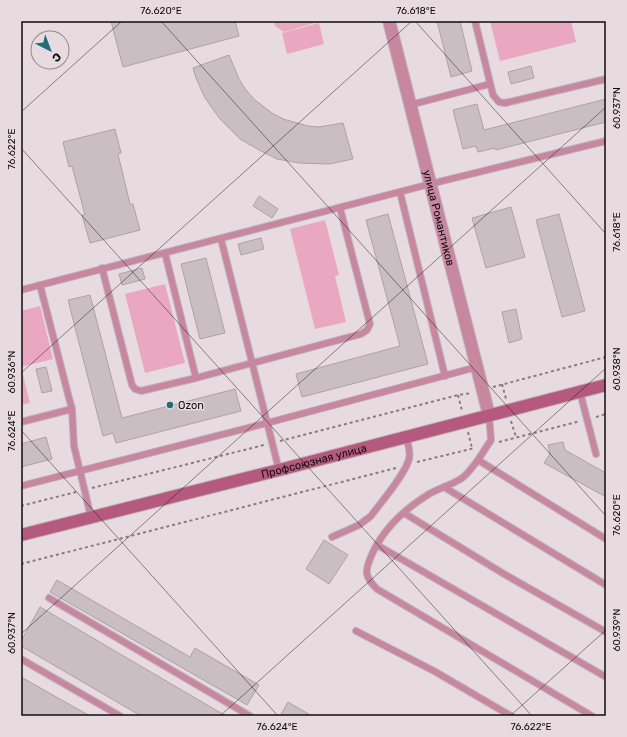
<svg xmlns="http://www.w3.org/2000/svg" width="627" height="737" font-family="Rubik,sans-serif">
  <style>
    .green { fill: #e9a8bf }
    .building { fill: #c9bec1; stroke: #aea2a6 }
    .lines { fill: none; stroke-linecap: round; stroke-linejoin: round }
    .service-casing { stroke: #c0b6b9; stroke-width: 8 }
    .minor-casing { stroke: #c0b6b9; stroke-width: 14 }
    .secondary-casing { stroke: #c0b6b9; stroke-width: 14 }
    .path { stroke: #867e81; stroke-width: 2; stroke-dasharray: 3 3; stroke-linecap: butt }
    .service { stroke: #c7879e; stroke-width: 6 }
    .minor { stroke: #c7879e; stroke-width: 12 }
    .secondary { stroke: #b6597f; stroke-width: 12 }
    .ticks { fill: none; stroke: #100d0e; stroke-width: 1; stroke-opacity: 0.45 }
    .poi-dot { fill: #236d76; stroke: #e7dbdf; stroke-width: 1.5 }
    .labels { text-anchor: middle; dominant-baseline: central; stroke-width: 3; stroke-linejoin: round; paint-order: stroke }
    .street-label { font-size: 11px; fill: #100d0e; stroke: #e7dbdf }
    .poi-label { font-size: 11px; fill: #100d0e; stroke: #e7dbdf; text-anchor: start }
    .neatline { fill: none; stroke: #100d0e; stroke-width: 1.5 }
    .ticks-label { font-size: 10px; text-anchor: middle; fill: #100d0e }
  </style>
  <rect width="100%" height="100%" fill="#e7dbdf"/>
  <g class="green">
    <path d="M274 21H321L284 32 275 26Z"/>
    <path d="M490 21H571L576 42 500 61Z"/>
    <path d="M319 23 324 44 287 54 282 33Z"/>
    <path d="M325 220 339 275 335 276 346 322 315 329 290 229Z"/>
    <path d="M165 284 185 363 145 373 125 294Z"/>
    <path d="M40 306 53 359 21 367 30 403 21 405V311Z"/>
  </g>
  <g class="building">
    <path d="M111 21H235L239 36 123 67Z"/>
    <path d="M437 21H460L472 71 451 77Z"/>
    <path d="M229 55 239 79 246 90 255 100 272 113 283 119 308 126 319 127 343 123 353 159 329 164 299 163 277 159 261 151 240 139 220 119 205 98 196 78 193 68Z"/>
    <path d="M531 66 534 78 511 84 508 72Z"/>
    <path d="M606 99V122L496 150 495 148 478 152 476 146 463 149 453 110 477 104 484 130Z"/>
    <path d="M115 129 121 153 118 154 130 204H133L140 230 90 243 82 215H85L72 166 69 167 63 142Z"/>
    <path d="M259 196 278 209 272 218 253 206Z"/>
    <path d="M511 207 525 257 486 268 472 218Z"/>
    <path d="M388 214 428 364 302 397 296 374 400 346 366 220Z"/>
    <path d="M559 214 585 311 562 317 536 220Z"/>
    <path d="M261 238 264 249 241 255 238 244Z"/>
    <path d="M206 258 225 333 200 339 181 264Z"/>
    <path d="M142 268 145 279 122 285 119 274Z"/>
    <path d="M90 295 122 418 235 389 241 411 116 443 113 433 103 436 68 300Z"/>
    <path d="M516 309 522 339 509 343 502 312Z"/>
    <path d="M46 367 52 391 42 393 36 369Z"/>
    <path d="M46 437 52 459 21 467V444Z"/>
    <path d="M563 442 565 450 606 473V497L544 463 550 454 548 445Z"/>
    <path d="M324 540 348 555 329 584 306 569Z"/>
    <path d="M57 580 190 657 195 648 259 685 247 705 50 592Z"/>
    <path d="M40 607 226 716H141L21 646V641Z"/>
    <path d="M21 677 90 716H21Z"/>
    <path d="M288 702 312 716H280Z"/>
  </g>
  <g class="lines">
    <g class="service-casing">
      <g id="service">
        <path d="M475 21 493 95 499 102 505 103 606 79"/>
        <path d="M410 105 490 84"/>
        <path d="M400 192 445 376"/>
        <path d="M221 239 279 470"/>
        <path d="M165 253 196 378"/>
        <path d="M102 268 132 385 135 389 141 391 196 378 361 334 367 330 370 324 340 208"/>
        <path d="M40 285 69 398 72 409 74 446 91 517"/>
        <path d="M21 290 430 184 606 141"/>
        <path d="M580 392 596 454"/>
        <path d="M21 422 72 409"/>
        <path d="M478 460 491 440 489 415"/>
        <path d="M21 486 267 423 477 367"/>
        <path d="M444 487 606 585"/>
        <path d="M404 513 504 574 606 632"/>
        <path d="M332 537 359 525 371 516C381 502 405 475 409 459 411 452 408 444 406 437"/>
        <path d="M377 545 606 677"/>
        <path d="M49 598 250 716"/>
        <path d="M356 631 434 671 511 716"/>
        <path d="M21 659 120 716"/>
        <path d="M592 716 377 589C373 585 368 580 367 574 366 569 368 564 370 559 381 531 403 510 429 494 439 488 452 485 462 478 469 473 473 466 478 460L606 539"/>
      </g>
    </g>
    <g class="minor-casing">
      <g id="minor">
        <path id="s1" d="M389 21 489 415"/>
      </g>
    </g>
    <g class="secondary-casing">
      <g id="secondary">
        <path id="s2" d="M21 535 279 470 606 385"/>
      </g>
    </g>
    <g class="path">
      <path d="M502 384 506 399"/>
      <path d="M493 387 606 357"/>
      <path d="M458 395 462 411"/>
      <path d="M596 417 606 414"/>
      <path d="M511 421 516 437"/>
      <path d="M468 432 472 448"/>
      <path d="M280 441 458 395 472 393"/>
      <path d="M499 442 580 421"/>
      <path d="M417 462 475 448"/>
      <path d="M92 488 264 445"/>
      <path d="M21 506 76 492"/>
      <path d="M21 564 396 468"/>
    </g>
    <use href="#service" class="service"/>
    <use href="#minor" class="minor"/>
    <use href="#secondary" class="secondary"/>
  </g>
  <path class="ticks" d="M161 21 606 516M415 21 606 234M21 112 122 21M21 148 532 716M21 373 412 21M21 430 278 716M21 634 606 107M21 713 24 716M220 716 606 368M510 716 606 630"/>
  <circle class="poi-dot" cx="170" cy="405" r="4"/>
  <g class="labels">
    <g class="street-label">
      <text stroke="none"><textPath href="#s1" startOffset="203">улица Романтиков</textPath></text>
      <text stroke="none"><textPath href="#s2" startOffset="302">Профсоюзная улица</textPath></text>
    </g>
    <g class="poi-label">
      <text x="178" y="405">Ozon</text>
    </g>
  </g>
  <rect width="627" height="737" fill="none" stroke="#e7dbdf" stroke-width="44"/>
  <g transform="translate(50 50) rotate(138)"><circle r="19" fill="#e7dbdf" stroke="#91898b"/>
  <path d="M0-3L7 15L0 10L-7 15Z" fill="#236d76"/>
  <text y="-6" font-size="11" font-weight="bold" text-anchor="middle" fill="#100d0e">С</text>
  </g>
  <rect x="22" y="22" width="583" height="693" class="neatline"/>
  <g class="ticks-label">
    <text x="161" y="14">76.620°E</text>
    <text x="416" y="14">76.618°E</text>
    <text transform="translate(616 108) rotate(-90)" y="4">60.937°N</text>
    <text transform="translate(11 149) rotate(-90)" y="4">76.622°E</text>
    <text transform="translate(616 232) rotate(-90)" y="4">76.618°E</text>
    <text transform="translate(616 369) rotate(-90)" y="4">60.938°N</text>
    <text transform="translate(11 372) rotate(-90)" y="4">60.936°N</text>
    <text transform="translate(11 431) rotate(-90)" y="4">76.624°E</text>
    <text transform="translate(616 515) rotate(-90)" y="4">76.620°E</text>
    <text transform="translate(616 630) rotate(-90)" y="4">60.939°N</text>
    <text transform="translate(11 633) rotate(-90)" y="4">60.937°N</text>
    <text x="277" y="730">76.624°E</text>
    <text x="531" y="730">76.622°E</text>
  </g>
</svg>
